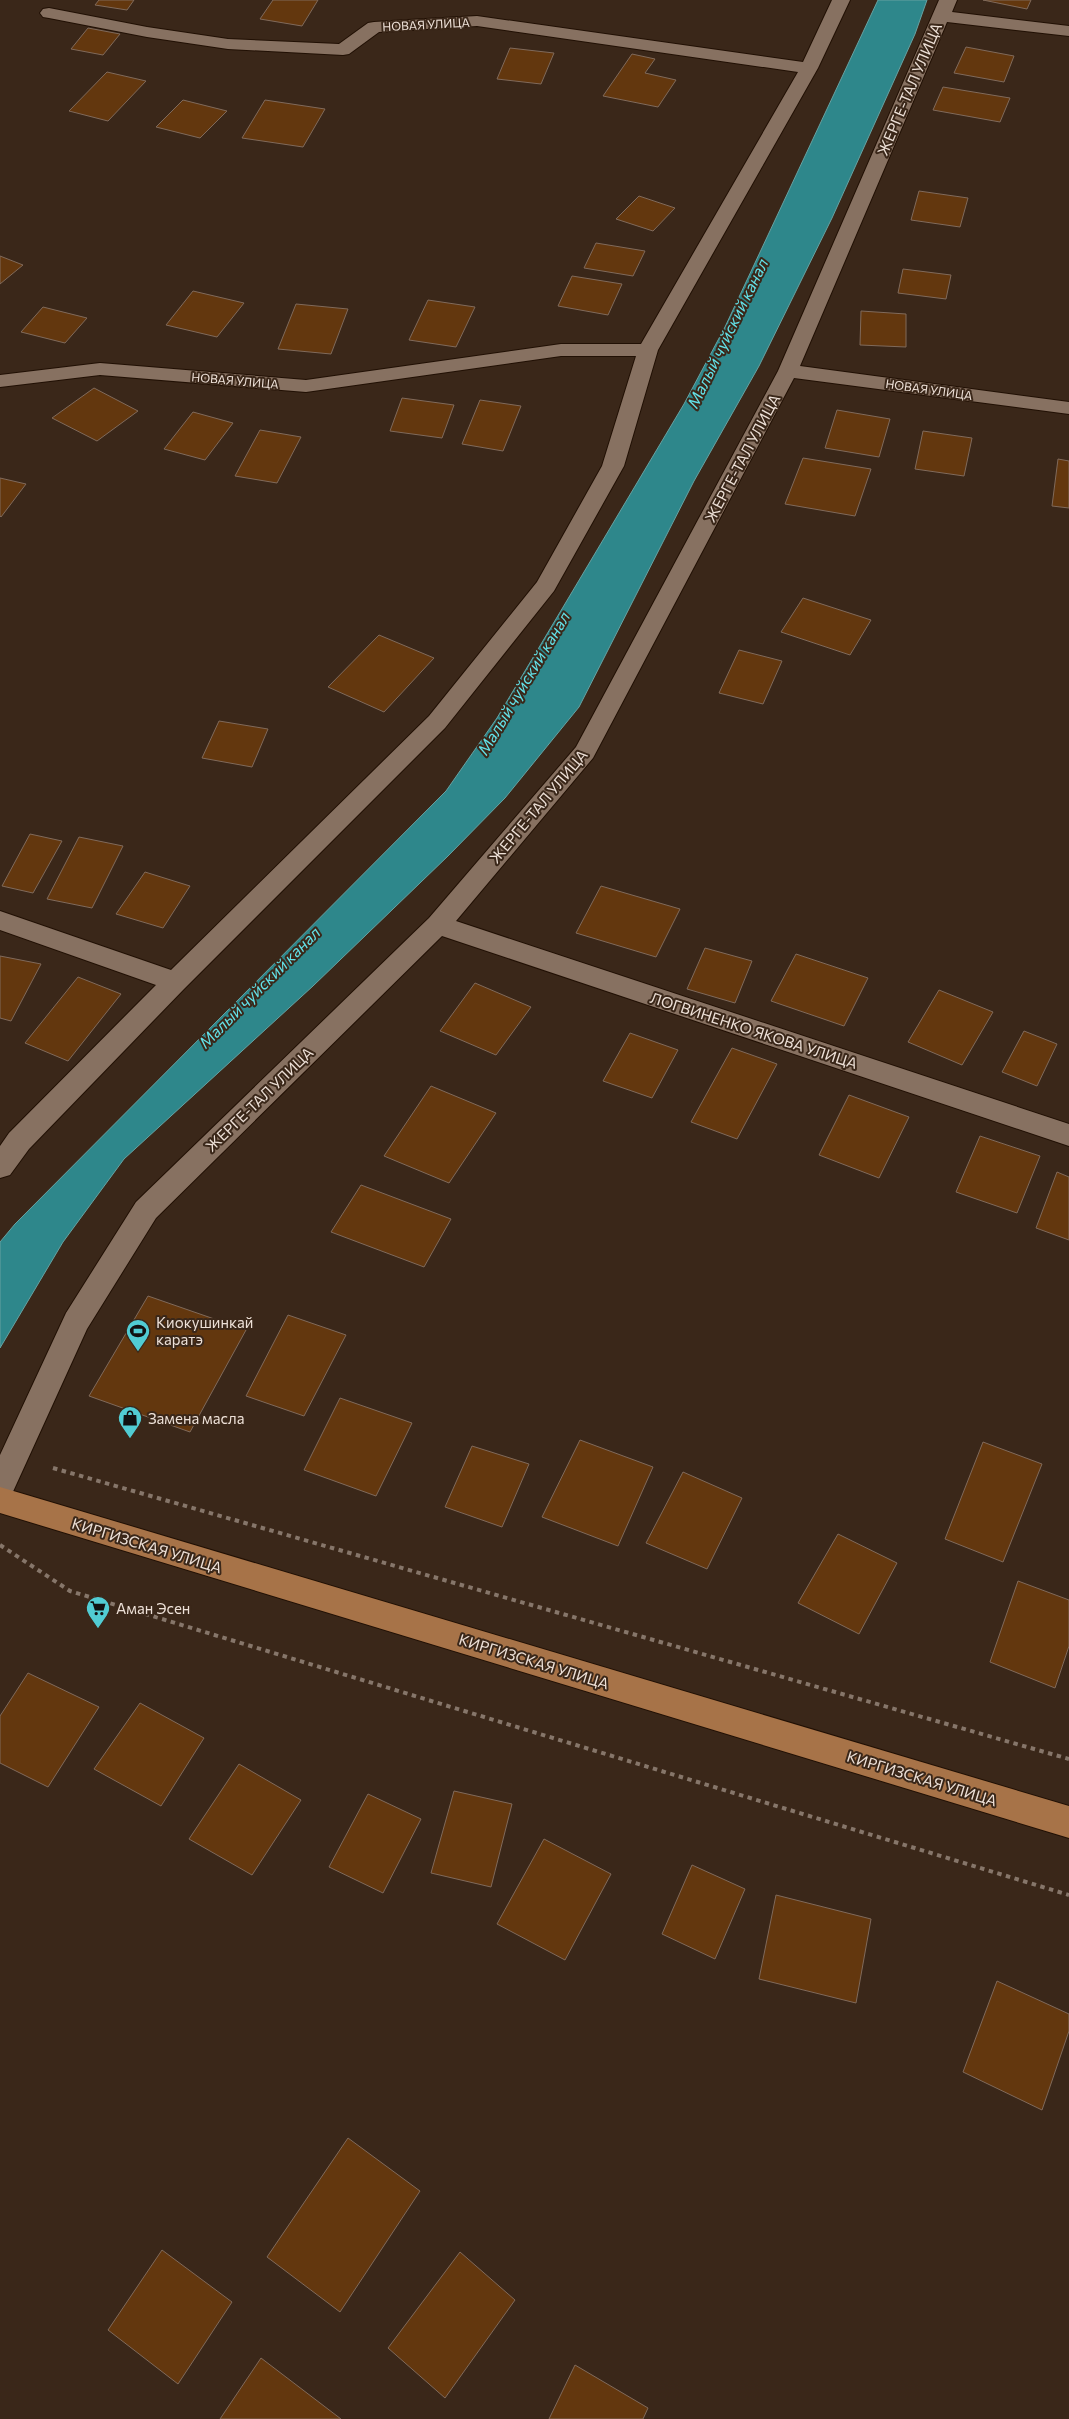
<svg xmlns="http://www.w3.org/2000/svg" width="1069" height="2419" font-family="Commissioner,sans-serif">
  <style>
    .water { fill: #2e878b; stroke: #67a2a2 }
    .building { fill: #63370e; stroke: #806a5b }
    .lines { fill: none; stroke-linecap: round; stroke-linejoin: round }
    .minor-casing { stroke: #211004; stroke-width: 2 }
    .major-casing { stroke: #211004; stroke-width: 2 }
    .path { stroke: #86766a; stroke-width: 4; stroke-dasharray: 4.5 4.5; stroke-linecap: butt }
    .minor { fill: #877161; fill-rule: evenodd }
    .major { fill: #a77348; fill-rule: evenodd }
    .labels { text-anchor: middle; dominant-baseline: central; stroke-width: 4; stroke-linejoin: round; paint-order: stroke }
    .far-street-label { font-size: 12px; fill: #ede0d7; stroke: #3a2719 }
    .street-label { font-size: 15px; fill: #ede0d7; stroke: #3a2719 }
    .poi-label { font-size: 15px; fill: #ede0d7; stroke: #3a2719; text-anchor: start }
    .water-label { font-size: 16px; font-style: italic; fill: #63e2e9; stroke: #3a2719 }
  </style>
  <rect width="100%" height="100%" fill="#3a2719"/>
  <path class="water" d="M878 0H927L915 34 832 218 759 366 694 481 579 707 505 798 448 856 313 986 124 1159 63 1242 0 1348V1242L15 1224 446 791 497 718 684 404 725 327Z"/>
  <g class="building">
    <path d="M99 0H134L127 10 95 5Z"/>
    <path d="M273 0H318L302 26 260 19Z"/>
    <path d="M983 0H1031L1027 9Z"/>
    <path d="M88 28 120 34 103 55 71 49Z"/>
    <path d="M966 47 1014 56 1004 82 954 73Z"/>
    <path d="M510 48 554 53 541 84 497 79Z"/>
    <path d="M632 54 655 59 645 73 676 80 658 107 603 96Z"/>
    <path d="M107 72 146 81 108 121 69 111Z"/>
    <path d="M943 87 1010 98 1000 122 933 110Z"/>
    <path d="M183 100 227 111 200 138 156 127Z"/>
    <path d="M265 100 325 109 303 147 242 138Z"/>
    <path d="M919 191 968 198 960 227 911 220Z"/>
    <path d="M639 196 675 208 653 231 616 219Z"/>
    <path d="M596 243 645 251 633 276 584 268Z"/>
    <path d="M0 256 23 265 0 284Z"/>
    <path d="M903 269 951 275 946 299 898 293Z"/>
    <path d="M572 276 622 284 608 315 558 306Z"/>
    <path d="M193 291 244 303 217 337 166 325Z"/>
    <path d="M428 300 475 307 456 347 409 340Z"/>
    <path d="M296 304 348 309 331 354 278 349Z"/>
    <path d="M43 307 87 318 65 343 21 332Z"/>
    <path d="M861 311 906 314V347L860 345Z"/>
    <path d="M94 388 138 411 97 441 52 418Z"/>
    <path d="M402 398 454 405 442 438 390 431Z"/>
    <path d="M480 400 521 406 503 451 462 444Z"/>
    <path d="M837 410 890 419 879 457 825 448Z"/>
    <path d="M193 412 233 423 205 460 164 449Z"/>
    <path d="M260 430 301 437 277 483 235 476Z"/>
    <path d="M923 431 972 438 964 476 915 469Z"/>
    <path d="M803 458 871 469 855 516 785 504Z"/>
    <path d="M1058 459 1069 461V508L1052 506Z"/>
    <path d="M0 478 26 484 1 517 0 516Z"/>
    <path d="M803 598 871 620 850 655 781 632Z"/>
    <path d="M379 635 434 658 384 712 328 687Z"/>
    <path d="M739 650 782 661 763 704 719 693Z"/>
    <path d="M219 721 268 729 252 767 202 758Z"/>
    <path d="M30 834 62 841 33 893 2 886Z"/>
    <path d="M79 837 123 846 92 908 47 899Z"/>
    <path d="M145 872 190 886 163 928 116 914Z"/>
    <path d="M601 886 680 909 656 957 576 933Z"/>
    <path d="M705 948 752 961 735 1003 687 989Z"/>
    <path d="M796 954 868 978 844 1026 771 1001Z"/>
    <path d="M0 956 41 964 11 1021 0 1018Z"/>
    <path d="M78 977 121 994 68 1061 25 1043Z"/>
    <path d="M475 983 531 1007 496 1055 440 1031Z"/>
    <path d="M939 990 993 1012 962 1065 908 1042Z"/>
    <path d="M1024 1031 1057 1044 1037 1086 1002 1072Z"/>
    <path d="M630 1033 678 1050 652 1098 603 1081Z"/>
    <path d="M732 1048 777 1064 737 1139 691 1122Z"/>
    <path d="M431 1086 496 1113 449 1183 384 1156Z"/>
    <path d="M849 1095 909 1117 879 1178 819 1155Z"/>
    <path d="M980 1136 1040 1156 1017 1213 956 1192Z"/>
    <path d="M1057 1172 1069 1177V1240L1036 1228Z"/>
    <path d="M361 1185 451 1219 424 1267 331 1232Z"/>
    <path d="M148 1296 246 1330 190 1432 89 1396Z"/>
    <path d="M288 1315 346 1335 304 1416 246 1396Z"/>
    <path d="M340 1398 412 1423 376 1496 304 1470Z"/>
    <path d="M580 1440 653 1467 618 1546 542 1517Z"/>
    <path d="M983 1442 1042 1464 1003 1562 945 1539Z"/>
    <path d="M472 1446 529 1464 502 1527 445 1507Z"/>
    <path d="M683 1472 742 1498 707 1569 646 1543Z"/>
    <path d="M838 1534 897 1563 859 1634 798 1603Z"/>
    <path d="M1018 1581 1069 1600V1646L1055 1688 990 1662Z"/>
    <path d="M28 1673 99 1707 48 1787 0 1763V1716Z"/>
    <path d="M140 1703 204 1738 161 1806 94 1769Z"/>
    <path d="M239 1764 301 1800 252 1875 189 1839Z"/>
    <path d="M454 1791 512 1804 491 1887 431 1873Z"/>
    <path d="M368 1794 421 1819 383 1893 329 1867Z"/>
    <path d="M544 1839 611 1874 565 1960 497 1924Z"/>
    <path d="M692 1865 745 1889 715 1959 662 1934Z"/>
    <path d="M776 1895 871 1919 856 2003 759 1979Z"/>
    <path d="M997 1981 1069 2014V2031L1042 2110 963 2072Z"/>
    <path d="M348 2138 420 2191 340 2312 267 2257Z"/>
    <path d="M162 2250 232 2302 178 2384 108 2330Z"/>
    <path d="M460 2252 515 2300 445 2398 388 2348Z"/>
    <path d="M261 2358 341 2419H220Z"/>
    <path d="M575 2365 648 2408 643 2419H549Z"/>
  </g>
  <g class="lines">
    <g class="minor-casing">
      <g id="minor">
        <path d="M832 0H850L818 68 658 350 624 466 554 591 445 728 184 989 29 1149 10 1175 0 1178V1146L9 1133 156 985 0 930V911L171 970 429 716 537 582 602 466 636 356H561L306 392 100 375 0 387V375L100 363 306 380 561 344H641L798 72 477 26 379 32 349 54 343 55 228 49 147 37 49 18 43 17 40 13 43 9 49 8 147 27 228 39 339 44 368 23 374 22 477 16 803 62Z"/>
        <path d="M939 0H957L952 12 1069 26V36L947 22 800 366 1069 402V414L794 378 593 758 456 921 1069 1124V1146L442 936 156 1218 87 1329 11 1496 0 1500V1455L66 1313 136 1202 429 918 576 747 778 371Z"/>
      </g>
    </g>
    <g class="major-casing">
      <path id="major" d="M0 1487 1069 1806V1838L0 1513Z"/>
    </g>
    <g class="path">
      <path d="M53 1468 1069 1759"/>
      <path d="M0 1545 70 1591 1069 1895"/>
    </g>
    <use href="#minor" class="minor"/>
    <use href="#major" class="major"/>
  </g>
  <defs>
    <g id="stadium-pin" transform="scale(1.25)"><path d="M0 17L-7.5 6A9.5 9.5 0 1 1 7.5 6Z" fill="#51ccd3" stroke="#3a2719"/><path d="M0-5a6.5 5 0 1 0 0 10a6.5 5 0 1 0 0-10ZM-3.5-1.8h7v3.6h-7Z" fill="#111"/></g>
    <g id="shop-pin" transform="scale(1.25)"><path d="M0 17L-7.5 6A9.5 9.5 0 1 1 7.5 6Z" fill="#51ccd3" stroke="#3a2719"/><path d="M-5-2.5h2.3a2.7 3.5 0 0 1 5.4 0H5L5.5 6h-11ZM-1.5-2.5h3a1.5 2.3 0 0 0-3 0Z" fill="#111"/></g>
    <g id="supermarket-pin" transform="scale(1.25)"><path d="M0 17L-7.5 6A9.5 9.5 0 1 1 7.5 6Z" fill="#51ccd3" stroke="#3a2719"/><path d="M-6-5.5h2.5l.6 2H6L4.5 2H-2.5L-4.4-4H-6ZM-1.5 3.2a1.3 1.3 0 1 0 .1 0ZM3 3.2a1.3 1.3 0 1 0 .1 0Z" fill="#111"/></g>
  </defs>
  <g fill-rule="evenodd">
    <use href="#stadium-pin" x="138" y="1331"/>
    <use href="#shop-pin" x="130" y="1418"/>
    <use href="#supermarket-pin" x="98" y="1608"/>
  </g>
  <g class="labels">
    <g class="far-street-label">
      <text transform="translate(426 24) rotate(-3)">НОВАЯ УЛИЦА</text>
      <text transform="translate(235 380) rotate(5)">НОВАЯ УЛИЦА</text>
      <text transform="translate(929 389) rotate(8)">НОВАЯ УЛИЦА</text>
    </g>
    <g class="street-label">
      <text transform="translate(909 89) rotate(-67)">ЖЕРГЕ-ТАЛ УЛИЦА</text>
      <text transform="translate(742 458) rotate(-62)">ЖЕРГЕ-ТАЛ УЛИЦА</text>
      <text transform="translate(538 806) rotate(-50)">ЖЕРГЕ-ТАЛ УЛИЦА</text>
      <text transform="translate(754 1030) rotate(18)">ЛОГВИНЕНКО ЯКОВА УЛИЦА</text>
      <text transform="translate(259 1099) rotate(-44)">ЖЕРГЕ-ТАЛ УЛИЦА</text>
      <text transform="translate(147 1545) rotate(17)">КИРГИЗСКАЯ УЛИЦА</text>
      <text transform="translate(534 1661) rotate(17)">КИРГИЗСКАЯ УЛИЦА</text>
      <text transform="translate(922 1778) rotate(17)">КИРГИЗСКАЯ УЛИЦА</text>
    </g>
    <g class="poi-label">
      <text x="156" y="1322">Киокушинкай<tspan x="156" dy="17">каратэ</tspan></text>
      <text x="148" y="1418">Замена масла</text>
      <text x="116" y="1608">Аман Эсен</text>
    </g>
    <g class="water-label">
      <text transform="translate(727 333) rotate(-64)">Малый чуйский канал</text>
      <text transform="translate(523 683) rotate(-59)">Малый чуйский канал</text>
      <text transform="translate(259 987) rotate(-45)">Малый чуйский канал</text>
    </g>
  </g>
</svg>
